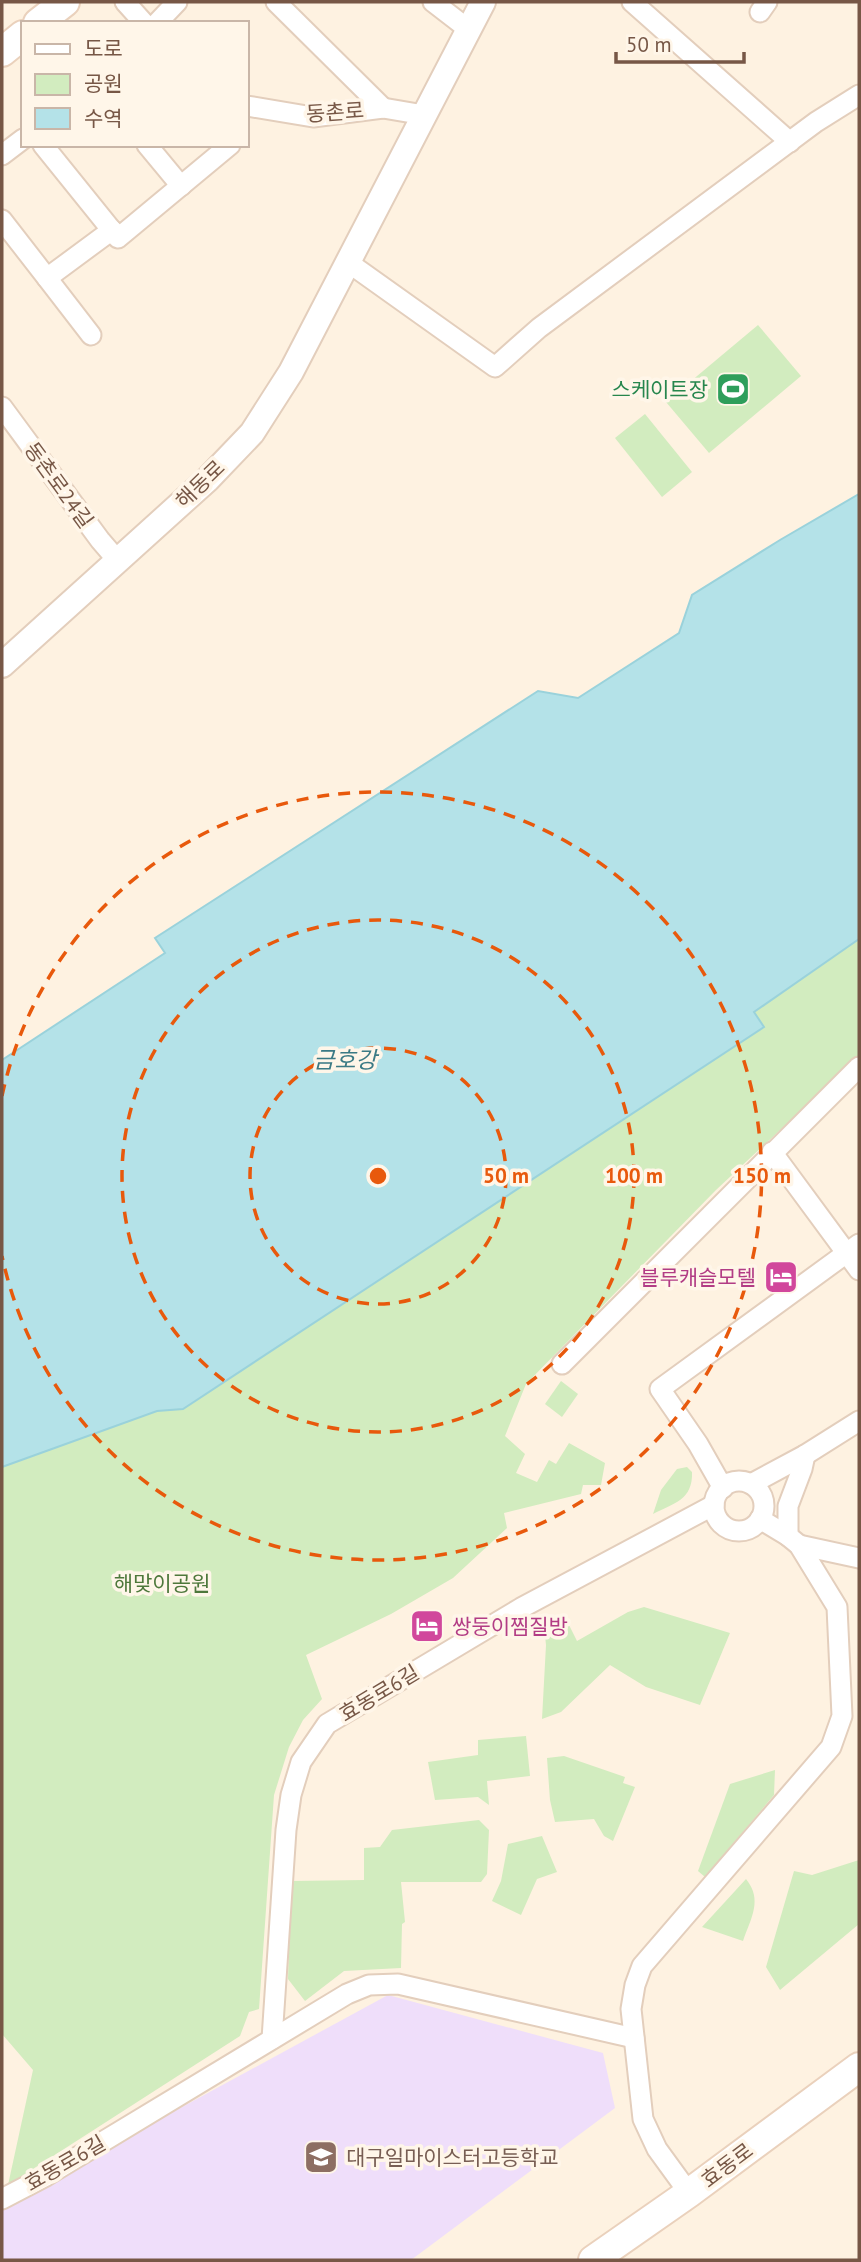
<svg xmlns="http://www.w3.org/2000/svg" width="861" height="2262" font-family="'PT Sans','Noto Sans KR',sans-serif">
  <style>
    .education { fill: #efdefa }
    .green { fill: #d2ecbf }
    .water { fill: #b4e2e8; stroke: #9ad2db; stroke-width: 2 }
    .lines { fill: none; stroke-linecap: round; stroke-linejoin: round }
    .minor-casing { stroke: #e3cebc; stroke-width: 23 }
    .tertiary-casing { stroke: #e3cebc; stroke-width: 28 }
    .secondary-casing { stroke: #ead1bc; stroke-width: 32 }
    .minor { stroke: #fff; stroke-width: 19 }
    .tertiary { stroke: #fff; stroke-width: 24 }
    .secondary { stroke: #fff; stroke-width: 28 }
    .ring { fill: none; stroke: #e8590c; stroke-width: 3.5; stroke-dasharray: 12 9 }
    .labels { text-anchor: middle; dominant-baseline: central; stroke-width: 7; stroke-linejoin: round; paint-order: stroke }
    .street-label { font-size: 21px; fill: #775746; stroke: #fff6e9 }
    .leisure-label { font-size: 21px; fill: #27864d; stroke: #fff6e9; text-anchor: end }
    .hotel-label { font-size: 21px; fill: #b23c85; stroke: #fff6e9; text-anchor: end }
    .park-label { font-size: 21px; fill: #4e783b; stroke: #fff6e9 }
    .education-label { font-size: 21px; fill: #785e54; stroke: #fff6e9; text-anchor: start }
    .water-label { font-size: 23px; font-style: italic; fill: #3b7a85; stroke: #fff6e9 }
    .centre { fill: #e8590c; stroke: #fff6e9; stroke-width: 3.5 }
    .ring-label { font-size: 21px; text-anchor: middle; font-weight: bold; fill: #e8590c; stroke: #fff6e9; stroke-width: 7; stroke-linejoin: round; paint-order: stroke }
  </style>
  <rect width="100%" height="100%" fill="#fef2e1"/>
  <path class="education" d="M388 1995 603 2053 615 2108 411 2260H2V2205Z"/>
  <g class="green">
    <path d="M758 325 801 376 709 453 666 402Z"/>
    <path d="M645 414 692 472 662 497 615 438Z"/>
    <path d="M859 939V1056L716 1190 526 1384 505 1436 525 1454 516 1473 537 1482 549 1460 556 1464 569 1443 605 1463 601 1485H583L581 1494 504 1513 507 1528 453 1578 391 1614 306 1655 322 1699 303 1720 289 1747 274 1795 259 2009 249 2012 240 2036 8 2185 33 2070 2 2034V1467L157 1411 183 1409 764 1027 753 1012Z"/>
    <path d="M561 1381 578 1394 562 1417 545 1404Z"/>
    <path d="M687 1467 692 1472C693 1500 674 1503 653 1514L661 1490 677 1469Z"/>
    <path d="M644 1607 730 1633 700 1705 646 1687 610 1665 561 1712 542 1719 546 1645 544 1626 566 1619 577 1641 628 1612Z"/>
    <path d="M526 1736 530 1776 487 1781 489 1805 478 1797 435 1800 428 1762 478 1755V1740Z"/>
    <path d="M564 1756 625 1777 623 1783 635 1787 613 1841 604 1836 594 1819 555 1822 550 1800 547 1758Z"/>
    <path d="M775 1770 774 1795 705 1877 698 1871 730 1784Z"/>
    <path d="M479 1820 489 1830 487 1874 481 1882H401L405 1922 402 1924 401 1968 344 1971 305 2001 288 1979 291 1881 364 1880V1848L380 1847 392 1830Z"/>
    <path d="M542 1836 557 1872 537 1879 521 1915 492 1901 501 1881 508 1844Z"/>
    <path d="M859 1860V1924L780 1990 766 1967 794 1871 812 1875Z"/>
    <path d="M746 1879C763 1900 751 1918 743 1941L702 1927Z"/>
  </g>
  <path class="water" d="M859 494V939L754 1012 764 1027 183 1409 157 1411 2 1467V1060L165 953 155 938 538 691 578 698 679 633 692 595 780 540Z"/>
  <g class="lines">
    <g class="minor-casing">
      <g id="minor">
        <path d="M125 2 144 23"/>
        <path d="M276 2 383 108"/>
        <path d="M433 2 468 29"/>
        <path d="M632 2 790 142"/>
        <path d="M760 12 767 2"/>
        <path d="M157 23 177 2"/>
        <path d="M247 106 313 117 383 108 424 115"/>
        <path d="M43 145 118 238 230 145"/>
        <path d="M147 145 181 186"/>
        <path d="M2 155 23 139"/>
        <path d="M2 220 47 278 112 230"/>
        <path d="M349 263 495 367 539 328 816 122 859 95"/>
        <path d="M47 278 91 335"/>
        <path d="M2 407 100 540 118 561"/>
        <path d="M772 1152 859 1270"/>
        <path d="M562 1364 859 1067"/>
        <circle cx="739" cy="1506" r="25"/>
        <path d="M751 1484 805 1455 859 1421"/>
        <path d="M723 1488 698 1444 660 1389 859 1244"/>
        <path d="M788 1536V1506L802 1469 805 1455"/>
        <path d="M799 1545 859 1558"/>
        <path d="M272 2039 286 1830 291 1795 301 1762 327 1724 521 1608 714 1505"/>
        <path d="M689 2193 657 2149 643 2119 631 2009 635 1985 642 1966 831 1747 842 1716 837 1607 799 1545 788 1536 760 1519"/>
        <path d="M2 2199 46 2176 347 1994 369 1985 398 1984 634 2038"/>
      </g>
    </g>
    <g class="tertiary-casing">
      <path id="tertiary" d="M2 665 208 479 252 433 291 372 483 2"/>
    </g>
    <g class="secondary-casing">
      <g id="secondary">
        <path d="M38 23 65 2"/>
        <path d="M2 52 23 35"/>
        <path d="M593 2260 689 2193 859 2067"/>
      </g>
    </g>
    <use href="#minor" class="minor"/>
    <use href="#tertiary" class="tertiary"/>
    <use href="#secondary" class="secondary"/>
  </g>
  <g class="ring">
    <circle cx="378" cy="1176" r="128"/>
    <circle cx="378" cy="1176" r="256"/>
    <path d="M2 1096A384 384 0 1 1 2 1256"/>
  </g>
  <defs>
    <g id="stadium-square" transform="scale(1.75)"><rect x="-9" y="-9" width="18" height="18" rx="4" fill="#2e9e5b" stroke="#fff6e9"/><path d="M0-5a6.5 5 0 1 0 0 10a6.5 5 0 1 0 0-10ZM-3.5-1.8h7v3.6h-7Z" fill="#fff"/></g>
    <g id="hotel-square" transform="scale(1.75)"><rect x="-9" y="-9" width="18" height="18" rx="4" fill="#d1479c" stroke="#fff6e9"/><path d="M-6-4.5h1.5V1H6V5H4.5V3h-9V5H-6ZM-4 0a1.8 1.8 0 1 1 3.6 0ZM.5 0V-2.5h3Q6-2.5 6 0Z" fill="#fff"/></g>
    <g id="school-square" transform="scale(1.75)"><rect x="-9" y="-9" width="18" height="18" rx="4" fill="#8d6e63" stroke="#fff6e9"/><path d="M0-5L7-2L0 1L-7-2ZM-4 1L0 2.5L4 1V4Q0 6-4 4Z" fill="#fff"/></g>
  </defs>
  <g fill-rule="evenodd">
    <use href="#stadium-square" x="733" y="389"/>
    <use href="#hotel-square" x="781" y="1277"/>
    <use href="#hotel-square" x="427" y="1626"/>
    <use href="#school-square" x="321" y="2157"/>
  </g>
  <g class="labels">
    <g class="street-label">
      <text transform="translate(335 112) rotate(-4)">동촌로</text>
      <text transform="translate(200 484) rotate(-44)">해동로</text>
      <text transform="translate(59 485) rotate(54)">동촌로24길</text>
      <text transform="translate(379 1693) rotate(-31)">효동로6길</text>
      <text transform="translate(65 2163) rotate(-30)">효동로6길</text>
      <text transform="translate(727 2165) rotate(-37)">효동로</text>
    </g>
    <g class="leisure-label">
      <text x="708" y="389">스케이트장</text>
    </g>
    <g class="hotel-label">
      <text x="756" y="1277">블루캐슬모텔</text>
      <text x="452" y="1626" text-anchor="start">쌍둥이찜질방</text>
    </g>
    <g class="park-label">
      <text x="162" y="1583">해맞이공원</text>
    </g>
    <g class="education-label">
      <text x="346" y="2157">대구일마이스터고등학교</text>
    </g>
    <g class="water-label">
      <text x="345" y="1059">금호강</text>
    </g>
  </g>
  <circle cx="378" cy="1176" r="10" class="centre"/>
  <g class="ring-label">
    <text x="506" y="1183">50 m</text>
    <text x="634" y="1183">100 m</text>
    <text x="762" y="1183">150 m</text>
  </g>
  <rect width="861" height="2262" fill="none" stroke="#775746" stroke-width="7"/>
  <rect x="21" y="21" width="228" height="126" fill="#fff6e9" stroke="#c9b6a8" stroke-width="2"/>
  <rect x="35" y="44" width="35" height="10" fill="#ffffff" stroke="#c9b6a8" stroke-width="2"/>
  <text x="84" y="56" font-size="21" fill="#775746">도로</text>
  <rect x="35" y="74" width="35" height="21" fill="#d2ecbf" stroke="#c9b6a8" stroke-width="2"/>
  <text x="84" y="91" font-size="21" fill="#775746">공원</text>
  <rect x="35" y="108" width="35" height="21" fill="#b4e2e8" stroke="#c9b6a8" stroke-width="2"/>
  <text x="84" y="126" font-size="21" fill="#775746">수역</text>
  <path d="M616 52v10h128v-10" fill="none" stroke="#775746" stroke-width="3.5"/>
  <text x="626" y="52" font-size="21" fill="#775746" stroke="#fff6e9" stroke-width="5" paint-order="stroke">50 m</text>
</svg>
